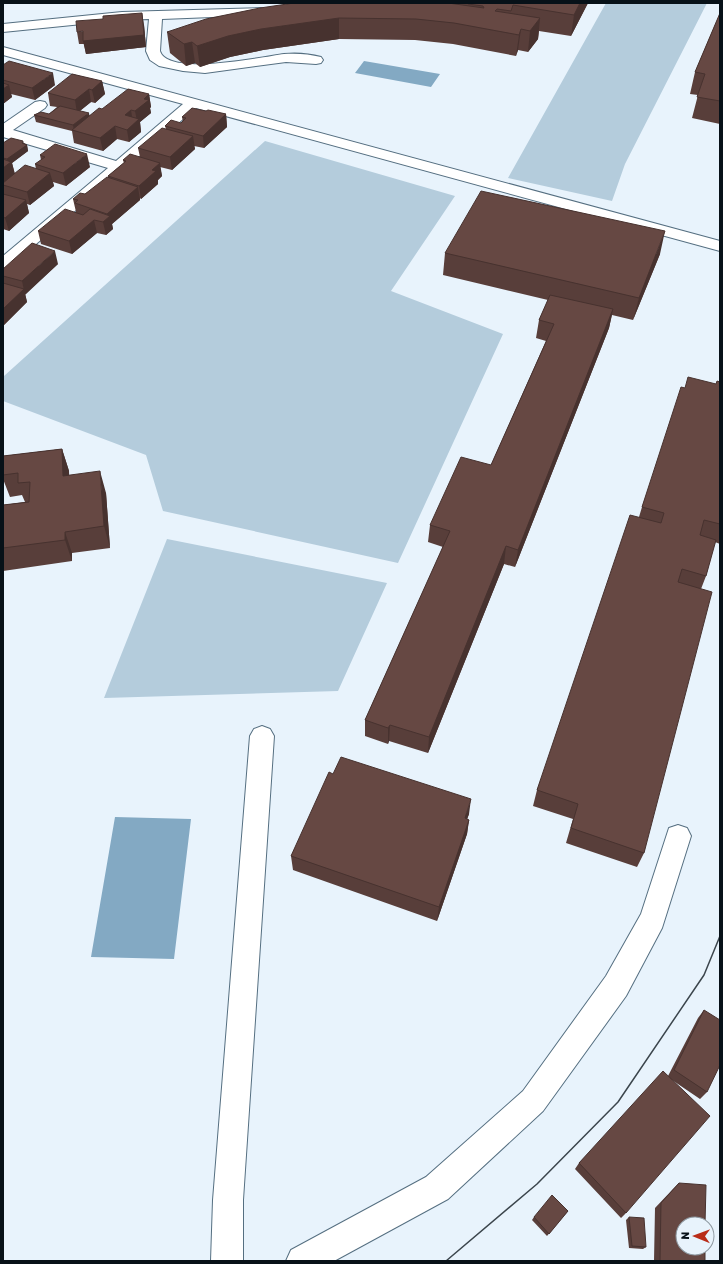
<svg xmlns="http://www.w3.org/2000/svg" width="723" height="1264" font-family="Rubik,sans-serif">
	<rect width="100%" height="100%" fill="#e8f3fc"/>
	<!-- green -->
	<path fill="#b4ccdc" d="M606,3H707L625,164L612,201L508,178Z
		M265,141L455,196L391,291L503,334L398,563L163,511L146,455L3,401L4,376Z
		M167,539L387,583L338,691L104,698Z"/>
	<!-- water -->
	<path fill="#83a9c3" d="M364,61L440,74L431,87L355,73Z
		M115,817L191,819L174,959L91,957Z"/>
	<g fill="none" stroke-linecap="round" stroke-linejoin="round">
		<!-- minor casing -->
		<g stroke="#556f81" stroke-width="2">
			<path id="minor" d="M261,8L265,9L267,12L265,15L162,19L160,51C168,77 262,57 284,54C295,53 310,54 321,57L323,60L321,63L316,64L286,62L205,73L183,71L159,66L150,60L146,51L149,19L122,20L3,32V24L122,12Z
				M3,47L720,241V251L196,108L9,267L3,269V256L108,168L3,137V124L35,102L40,101L45,102L47,105L45,108L13,130L116,161L183,104L3,55Z
				M262,726L270,729L274,736L243,1200V1261H211L213,1200L250,736L254,729Z
				M678,825L687,828L691,836L662,928L626,996L543,1111L448,1199L334,1261H286L291,1250L426,1177L523,1091L606,976L641,914L669,828Z"/>
		</g>
		<!-- minor -->
		<use href="#minor" fill="#fff" fill-rule="evenodd"/>
		<!-- tram -->
		<path stroke="#3b454c" stroke-width="1.5" d="M446,1261L537,1184L618,1102L704,975L720,936"/>
	</g>
	<!-- wall -->
	<path fill="#583e3a" d="M294,3H588L571,36L539,31L538,39L528,52L518,50L516,56L453,44L415,40L339,39L263,50L230,57L200,67L195,63L186,66L170,53L167,32Z
		M720,13V124L692,118L698,95L690,94L695,72Z
		M144,25L146,47L86,54L84,44H79L77,32Z
		M3,65L55,85L35,100L11,94L12,97L3,104Z
		M102,81L105,94L95,103L91,102L80,111L89,116L102,109L149,94L151,107L150,108L151,113L140,122L141,132L129,142L117,139L103,151L74,143L72,131L36,122L34,115L49,114L57,107L50,106L48,93Z
		M206,111L226,114L227,127L204,148L194,146L195,149L172,170L160,167L162,176L158,180V184L141,199L140,198V200L112,224L113,229L106,235L97,233L72,254L41,244L38,231L76,212L73,199L85,194L108,178V176L124,163L123,160L140,157L138,148L166,129L165,126L181,123L183,122L182,117Z
		M3,143H24L27,145L28,151L12,163L15,174L36,169L35,164L41,160L40,155L90,167L66,186L53,182L54,186L30,205L27,204L29,213L9,231L3,229V194H4L3,190Z
		M445,253L660,254L633,320L612,315L609,328L515,567L504,564L428,753L389,741L388,744L365,736V720L443,547L428,542L430,525L491,465L546,341L536,338L539,320L548,300L443,275Z
		M58,264L25,294L27,302L3,326V269Z
		M720,382V544L715,542L706,576L701,589L644,853L637,867L566,843L573,819L533,806L537,790L639,517L642,507L685,388L716,384Z
		M62,449L69,471V475L106,493L110,548L72,553V561L3,571V505L25,502L22,495L10,497L3,479V456Z
		M333,774L469,814L467,819L469,820L467,834L437,921L293,870L291,856Z
		M704,1010L707,1092L700,1099L672,1080L626,1213L621,1218L575,1169L579,1163L668,1076L698,1018Z
		M679,1183L705,1261H654L655,1208L673,1189Z
		M568,1211L547,1236L532,1220L534,1217Z
		M629,1217L646,1247L643,1249L629,1248L626,1220Z"/>
	<!-- shaded-wall -->
	<path fill="#47322f" d="M580,3H588L571,36L574,15Z
		M142,13L144,25L146,47L86,54L83,41Z
		M339,18V39L263,50L230,57L200,67L197,46L228,36L261,29Z
		M540,18L538,39L528,52L530,31Z
		M521,29L518,50L516,56L519,35Z
		M192,42L195,63L186,66L184,44Z
		M53,73L55,85L35,100L32,88Z
		M102,81L105,94L95,103L92,90Z
		M9,85L12,97L3,104V89Z
		M89,89L91,102L77,113L75,100Z
		M149,94L151,107L150,108L151,113L140,122L141,132L129,142L127,130L137,121L135,111L144,99Z
		M131,110L133,123L125,115Z
		M89,113L90,119L74,131L73,125Z
		M226,114L227,127L204,148L203,136Z
		M115,126L117,139L103,151L100,138Z
		M193,136L195,149L172,170L170,157Z
		M23,141L25,146L27,145L28,151L12,163L15,175L3,184V168L8,164L7,159L22,143Z
		M87,154L90,167L66,186L63,173Z
		M160,163L162,176L158,180V184L141,199L139,186L152,170Z
		M50,173L54,186L30,205L27,192Z
		M138,187L140,200L112,224L113,229L106,235L103,222L108,218L107,214Z
		M26,200L29,213L9,231L5,218Z
		M94,220L97,233L72,254L69,241Z
		M665,231L660,254L633,320L639,298Z
		M55,251L58,264L25,295L22,281Z
		M24,289L27,302L3,326V309Z
		M613,309L609,328L515,567L518,550Z
		M62,449L69,471L70,498L63,476Z
		M100,471L106,493L110,548L104,526Z
		M65,532L72,553V561L65,540Z
		M506,546L504,564L428,753L429,737Z
		M390,725L389,741L388,744V728Z
		M471,799L469,814L462,833L465,818Z
		M469,820L467,834L437,921L439,907Z"/>
	<!-- building -->
	<path fill="#664843" stroke="#47322f" d="M294,3H448L484,8L483,6L468,4V3H580L574,15L513,5L511,11L497,9L495,11L540,18L530,31L521,29L519,35L454,23L416,19L339,18L261,29L228,36L197,46L192,42L184,44L167,32L206,19L260,8Z
		M142,13L144,35L83,41V31L77,32L76,21L103,19V16Z
		M720,13V101L697,97L705,74L695,72Z
		M9,61L53,73L32,88L3,80V65Z
		M72,74L102,81L92,90L89,89L75,100L48,93Z
		M3,83L9,85L3,89Z
		M128,89L149,94L144,99L149,100L135,111L131,110L125,115L139,119L127,130L115,126L100,138L72,130L99,108L102,109Z
		M60,106L89,113L73,125L34,115L41,112L49,114Z
		M192,108L206,111L208,110L226,114L203,136L165,126L171,120L181,123L186,118L182,117Z
		M162,128L193,136L170,157L138,148Z
		M11,138L23,141L22,143L27,145L7,159L3,158V143Z
		M55,144L87,154L63,173L35,164L45,157L40,155Z
		M130,154L160,163L152,170L156,171L139,186L108,176L126,161L123,160Z
		M3,159L11,162L3,168Z
		M25,165L50,173L27,192L3,185V183Z
		M107,177L138,187L107,214L75,203L78,200L73,199L80,193L85,194Z
		M481,191L665,231L639,298L445,253Z
		M3,194L26,200L5,218L3,217Z
		M65,209L83,215L90,209L110,216L103,222L94,220L69,241L38,231Z
		M32,243L55,251L22,281L3,276V269Z
		M3,283L24,289L3,309Z
		M550,295L613,309L518,550L506,546L429,737L390,725L388,728L365,720L450,531L430,525L461,457L491,465L554,324L539,320Z
		M688,377L716,384L717,381L720,382V524L704,520L700,535L716,540L706,576L682,569L678,582L712,592L644,853L571,828L578,804L537,790L630,515L661,523L664,513L642,507L681,387L685,388Z
		M62,449L63,476L100,471L104,526L65,532V540L3,548V505L29,502L30,482L18,483V473L3,475V456Z
		M341,757L471,799L465,818L469,820L439,907L291,856L329,772L333,774Z
		M704,1010L720,1020V1065L707,1092L674,1070Z
		M663,1071L710,1116L626,1213L579,1163Z
		M679,1183L706,1185L705,1224H683V1248H705V1261H660L661,1203Z
		M552,1195L568,1211L549,1234L534,1217Z
		M629,1217L644,1218L646,1247L632,1246Z"/>
	<!-- border -->
	<rect width="723" height="1264" fill="none" stroke="#071118" stroke-width="8"/>
	<!-- north arrow -->
	<g transform="translate(695 1236) rotate(271)"><circle r="19" fill="#e8f3fc" stroke="#8e99a1"/>
	<path d="M0-3L7 15L0 10L-7 15Z" fill="#b92c18"/>
	<text y="-6" font-size="11" font-weight="bold" text-anchor="middle" fill="#071118">N</text>
	</g>
</svg>
